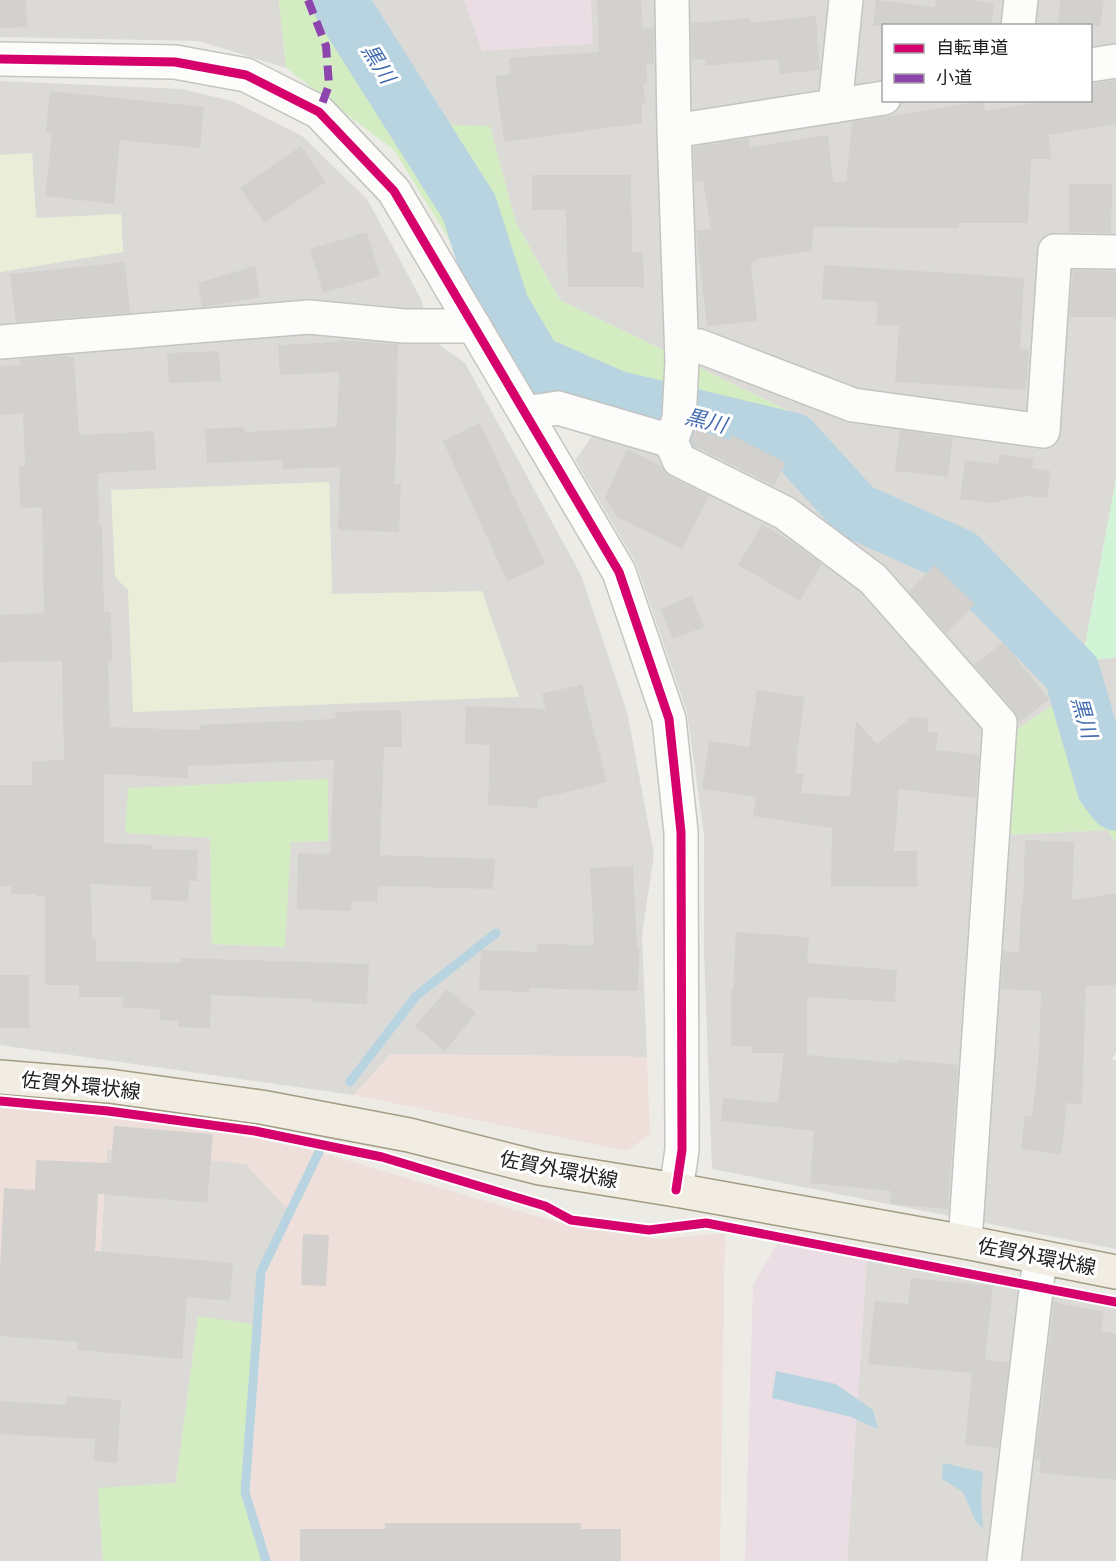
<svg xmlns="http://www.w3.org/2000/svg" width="1116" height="1561" font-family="Ubuntu,'Noto Sans JP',sans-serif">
	<rect width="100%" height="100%" fill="#ecebe6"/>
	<!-- residential -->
	<path fill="#dbdad7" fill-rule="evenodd" d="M0,0H279L286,68L199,41L0,37Z
		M373,0H1116V479L1082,661L1116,657V772L1082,662L963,546L875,499L802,436L795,414L560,300L516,223L490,127L450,125L366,6ZM884,26H1090V100H884Z
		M0,81L182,89L232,101L302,136L367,199L421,299L430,338L465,363L581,575L627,712L654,854L642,935L647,1057L391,1054L354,1095L0,1045V272L123,251L121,214L36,219L32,153L0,155ZM329,482L332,594L482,592L518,696L134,712L128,590ZM210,838L285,947L212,944Z
		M686,422L782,444L855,523L946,564L1030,644L1062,698L1004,739V835L1108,830L1116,843V1052L1112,1059L1116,1061V1249L712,1169L704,953V835L687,712L636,563L575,460L598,428Z
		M107,1149L246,1164L290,1212L261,1272L257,1325L198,1317L176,1483L98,1489L103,1561H0V1285L98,1296Z
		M867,1256L1116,1307V1561H847Z"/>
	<!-- commercial -->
	<path fill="#efdfda" d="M391,1054L647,1057L650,1134L627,1151L354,1095Z
		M0,1108L189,1124L319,1152L574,1227L658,1239L725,1233L720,1561H266L245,1492L261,1272L290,1212L246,1164L107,1149L98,1297L0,1285Z"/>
	<!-- industrial -->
	<path fill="#eadee4" d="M464,0H591L593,44L482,51Z
		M779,1241L867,1256L847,1561H745L753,1285Z"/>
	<!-- farmland -->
	<path fill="#eaedd8" d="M32,153L36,218L121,214L123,252L0,272V155Z
		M329,482L332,594L482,591L519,697L133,712L128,590L115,577L111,490Z"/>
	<!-- grass -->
	<path fill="#d4ecc2" d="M279,0H373L366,7L450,125L490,126L516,223L560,300L795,414L802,436L782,444L686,422L624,413L527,366L394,150L286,68Z
		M1062,698L1089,788L1116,823V843L1108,830L1004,835V739Z
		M328,779V841L291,842L285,947L212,944L210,838L125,833L128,788Z
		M198,1316L257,1325L245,1492L266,1561H103L98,1488L176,1483Z"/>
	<!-- park -->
	<path fill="#d2f4d6" d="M1116,479V657L1082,662Z"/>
	<!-- water -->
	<path fill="#b8d4e1" d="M776,1371L836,1384L873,1410L878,1429L851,1417L772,1398Z
		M943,1463L983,1472L981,1497L983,1529L975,1520L963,1492L942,1479Z"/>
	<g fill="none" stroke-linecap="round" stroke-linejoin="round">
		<!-- stream -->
		<path stroke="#b8d4e1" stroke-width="9" d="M350,1082L416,996L496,933
			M266,1561L245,1492L261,1272L319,1152"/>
		<!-- river -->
		<path stroke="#b8d4e1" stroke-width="57" d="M340,0L342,6L469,207L501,307L534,363L616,399L792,441L856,511L959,557L1072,673L1105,787L1116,802"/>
	</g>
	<!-- building -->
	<path fill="#d3d1cd" d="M0,0H26L27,27L0,28Z
		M597,0H641L643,28L654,27V64L646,65L647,83H643L646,103H642V123L504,142L495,76L510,74L509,58L599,52Z
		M876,0L935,7L936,0H971L994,3L991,26H873Z
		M1060,0H1104L1100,26L1058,23Z
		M816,16L820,70L780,74L778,59L706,66L705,59L692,60L691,23L750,18L751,23Z
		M1116,80V124L1048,135L1052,159H1031L1028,223H959V228L813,227L812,251L755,259L756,262L751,263L757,321L707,326L696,231L711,228L703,181L695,182L693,147L748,138L750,147L828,135L833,182H846L852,122L984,101L985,111L1052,100H1090V84Z
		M50,91L204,107L200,148L120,140L114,204L45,196L52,133L46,132Z
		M301,146L326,182L264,223L240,188Z
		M532,175H631L632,252H643L644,287H568L566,210H532Z
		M1069,184H1112L1111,233L1069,232Z
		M367,232L380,276L323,293L310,249Z
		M125,262L130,313L16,322L10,274Z
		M824,265L1024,278L1020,349H1029L1026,390L895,382L899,326L876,325L878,302L822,299Z
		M255,266L260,297L202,307L198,283Z
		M1073,270L1116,271V317H1069Z
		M337,340L398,344L395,484H401L399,532L338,530L340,467L283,469V460L207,463L205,429L244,427L245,432L337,427L339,372L280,375L278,345L338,342Z
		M219,351L221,381L169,383L167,353Z
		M66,355L67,357H74L79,435L154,431L156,470L98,473L99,525H102L104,612H111L112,661H108L110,727L200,730V725L336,719L335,712L401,710L402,747H384L380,855L495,859L493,889L378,886L377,902L352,901L351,911L297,909L298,853L330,854L334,760L188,766V778L104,774V843L153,845V849L198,850L197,881H189L188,901L151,900V887L91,884L92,939H96V961L181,963V958L369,964L367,1004L311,1002V999L211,995L210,1028L178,1027L179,1021L159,1020L160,1009L122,1008L123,997H79V985H45V896H37V894H11V886H0V785H32V761L64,760L62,661L0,662V615L44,613L42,507L20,508L19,466H25L23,413L0,415V366L21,365L20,359Z
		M480,423L545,564L507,581L443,441Z
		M695,429L730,440L732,435L786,463L774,486L694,446L691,441Z
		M900,430L953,438L948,477L895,471Z
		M627,449L661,466L671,477L709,496L682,549L617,517L605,498Z
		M1000,454L1034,459L1032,468L1051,471L1047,498L1025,496L992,503L960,499L965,460L998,464Z
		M762,524L793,543L822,564L800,601L738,565Z
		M934,565L975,604L946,633L909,592Z
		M692,596L704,627L673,639L660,609Z
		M1003,642L1049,699L1019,723L1014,711L974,665Z
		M582,684L607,782L538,799L537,808L488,805L490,745L465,744L466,706L546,709L542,694Z
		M757,690L805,697L796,758H798L796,773L804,774L801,793L850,797L856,721L877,744L911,717L929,718L927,732L938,733L936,750L979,755L976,798L899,789L894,851H917V887L831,886L832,828L753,816L756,797L702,789L709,741L749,747Z
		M1025,840L1074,842L1072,900L1116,893V985L1086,986L1082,1104L1067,1103L1061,1154L1021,1149L1025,1116L1032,1117L1039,1054L1041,991L1001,989L1003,951L1019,952L1021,903H1023Z
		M633,866L637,947H639L638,991L529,988V992L479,990L481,950L536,952L537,944L594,945L590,868Z
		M736,932L809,937L807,963L897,970L895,1002L807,997V1055L897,1063L898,1059L958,1065L948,1209L890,1204L891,1191L810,1183L814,1131L721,1121L723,1098L778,1103L784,1053H752V1046H731V990H733Z
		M0,975H29V1028H0Z
		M447,989L476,1013L445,1051L415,1026Z
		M114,1126L213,1134L207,1203L98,1194L95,1251L233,1263L230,1301L187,1297L182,1359L77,1350L78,1342L0,1336V1271L4,1188L35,1190L36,1160L111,1163Z
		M303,1234L329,1235L326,1286L301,1285Z
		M911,1278L993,1286L985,1360L1009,1362L999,1448L965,1445L972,1373L868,1364L875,1301L908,1304Z
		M1054,1302L1104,1312L1101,1331L1116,1334V1480L1040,1473L1041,1460L1035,1459Z
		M67,1396L121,1400L117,1463L94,1461L95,1439L0,1434V1401L66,1405Z
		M385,1523H581V1529H621V1561H300V1529H385Z"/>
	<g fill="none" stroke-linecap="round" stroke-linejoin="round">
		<!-- minor casing -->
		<g stroke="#c4c4c2" stroke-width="36">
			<path id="minor" d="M672,0L674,131L682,361L679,419L671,441L679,460L785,513L873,579L1000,723L965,1242
				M1018,26L1021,0
				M0,59L175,62L246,75L319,112L394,191L619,572L669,719L681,832L682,1150L676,1190
				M1090,65L1116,61
				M835,106L846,0
				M674,131L884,98
				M0,342L309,317L404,326H474
				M682,349L699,346L853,405L1043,431L1055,251L1116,252
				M525,413L558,408L671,441
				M1004,1561L1040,1257"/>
		</g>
		<!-- major casing -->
		<g stroke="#a29c82" stroke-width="36">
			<path id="major" d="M0,1077L109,1086L261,1107L409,1135L540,1168L676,1190L965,1242L1116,1272"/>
		</g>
		<!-- minor -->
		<use href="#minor" stroke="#fcfcfb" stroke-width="33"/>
		<!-- major -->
		<use href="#major" stroke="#f1ede3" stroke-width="33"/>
		<!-- quiet -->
		<path stroke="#8e44ad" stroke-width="8" stroke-dasharray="15 8" stroke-linecap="butt" d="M308,0L326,46L329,85L319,112"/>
		<!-- cycleway casing -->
		<g stroke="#fff" stroke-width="13">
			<path id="cycleway" d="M0,59L175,62L246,75L319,112L394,191L619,572L669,719L681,832L682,1150L676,1190
				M0,1101L108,1111L255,1131L382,1157L545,1206L571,1220L649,1230L706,1223L1116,1302"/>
		</g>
		<!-- cycleway -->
		<use href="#cycleway" stroke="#d6006c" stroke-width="9"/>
	</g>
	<g text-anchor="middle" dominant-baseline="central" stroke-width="6" stroke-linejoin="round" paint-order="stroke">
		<!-- street labels -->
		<g font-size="20" fill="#1d1d1d" stroke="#fff">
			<text transform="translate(81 1085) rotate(6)">佐賀外環状線</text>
			<text transform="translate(559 1169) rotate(11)">佐賀外環状線</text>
			<text transform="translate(1037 1256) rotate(11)">佐賀外環状線</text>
		</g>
		<!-- water labels -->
		<g font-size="21" font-style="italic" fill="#456eb2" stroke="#fff">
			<text transform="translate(379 63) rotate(58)">黒川</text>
			<text transform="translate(706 420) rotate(14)">黒川</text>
			<text transform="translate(1085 717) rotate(74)">黒川</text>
		</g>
	</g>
	<!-- legend -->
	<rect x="882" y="24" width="210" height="78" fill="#ffffff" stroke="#a5a5a5" stroke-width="1.5"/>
	<rect x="894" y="44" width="30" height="9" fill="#d6006c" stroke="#a5a5a5" stroke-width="1.5"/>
	<text x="936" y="54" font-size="18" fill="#1d1d1d">自転車道</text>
	<rect x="894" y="74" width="30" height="9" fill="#8e44ad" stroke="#a5a5a5" stroke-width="1.5"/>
	<text x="936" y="84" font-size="18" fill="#1d1d1d">小道</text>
</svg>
